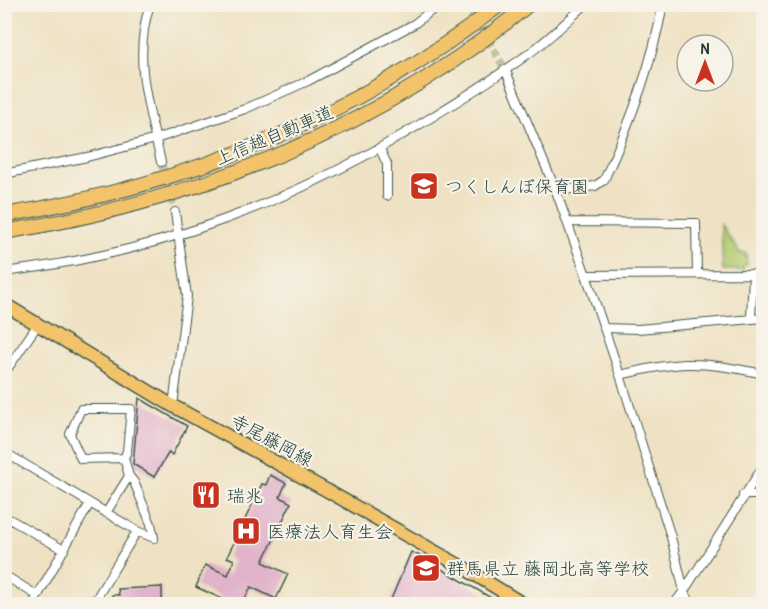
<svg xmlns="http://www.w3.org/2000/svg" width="768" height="609" font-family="'Patrick Hand','Klee One',sans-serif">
	<rect width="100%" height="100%" fill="#f7f3e8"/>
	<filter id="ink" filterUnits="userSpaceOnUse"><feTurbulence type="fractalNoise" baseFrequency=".0167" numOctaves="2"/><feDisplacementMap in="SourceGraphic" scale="12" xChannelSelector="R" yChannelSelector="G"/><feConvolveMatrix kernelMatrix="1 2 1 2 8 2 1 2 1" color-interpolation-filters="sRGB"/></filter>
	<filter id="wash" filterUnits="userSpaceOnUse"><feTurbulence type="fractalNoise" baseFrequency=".008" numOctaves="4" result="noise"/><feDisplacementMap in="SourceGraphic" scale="24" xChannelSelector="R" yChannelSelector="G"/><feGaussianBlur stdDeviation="1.35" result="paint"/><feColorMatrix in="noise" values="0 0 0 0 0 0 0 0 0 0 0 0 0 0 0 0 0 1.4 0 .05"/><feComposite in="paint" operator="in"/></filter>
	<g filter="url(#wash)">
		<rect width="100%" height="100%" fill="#efe2c4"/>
		<!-- green -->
		<path fill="#b3cb6f" stroke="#698452" stroke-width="1.5" d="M721,225L740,253H746L747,265L743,266V270H723Z"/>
		<g id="blocks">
			<!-- building -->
			<path fill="#e1b3ca" d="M139,398L187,426L172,455L169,452L154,477L133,464Z
				M270,475L286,483L280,497L291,503L263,562L288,574L276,599L251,587L242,604H225L227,601L196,587L205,565L228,575L234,560L227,557L262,484L266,485Z
				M411,552L434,562L433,564L493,599L490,604H389Z
				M162,587V604H112V595H119L118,589Z"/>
		</g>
	</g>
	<g filter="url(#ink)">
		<use href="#blocks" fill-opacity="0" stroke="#3e564a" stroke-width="1.5"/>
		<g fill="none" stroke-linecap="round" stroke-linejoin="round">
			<!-- minor-tunnel -->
			<path stroke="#c5c1a7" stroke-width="8" stroke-dasharray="8 4" stroke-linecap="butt" d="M469,8L505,69
				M161,162L175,212"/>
			<!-- minor casing -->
			<g stroke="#3e564a" stroke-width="10">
				<path id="minor" d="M150,4C132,59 149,108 161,162
					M467,4L469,8
					M505,69L556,191L586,275L620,375L671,537L684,591L691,604
					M380,149L387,164V196
					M4,174L87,157L156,139L245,109L308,81L414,24L440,4
					M556,191L595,186L604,180C630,124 652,65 663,4
					M567,222L696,223L697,274
					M4,272C162,253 298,200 432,117C463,98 495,78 524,57C546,42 566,22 586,4
					M586,275L753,274L751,318
					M604,328L638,329L764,318
					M4,374L38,324
					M620,375C641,370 663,365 685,364C711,363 738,369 764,374
					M173,406L187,296L175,212
					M4,452L137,531L154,538L151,524L134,482L129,476L124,458L127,451L131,409H81L70,434L81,459L124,458
					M743,495H764
					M106,513L129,476
					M4,516L64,550
					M4,575L38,596
					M33,604L90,503
					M93,604L137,531
					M674,604L684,591L764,465"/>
			</g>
			<!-- primary casing -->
			<g stroke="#3e564a" stroke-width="15">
				<path id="primary" d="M4,304L173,406L326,490L464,568L523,604"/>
			</g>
			<!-- motorway casing -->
			<g stroke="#3e564a" stroke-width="16">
				<path id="motorway" d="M4,215C189,185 352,118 501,4
					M4,232C198,201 377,130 529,4"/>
			</g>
			<!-- minor -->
			<use href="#minor" stroke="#fff" stroke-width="8"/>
			<!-- primary -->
			<use href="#primary" stroke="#f2c36a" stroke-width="12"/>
			<!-- motorway -->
			<use href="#motorway" stroke="#f2c36a" stroke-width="14"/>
		</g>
	</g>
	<!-- icons -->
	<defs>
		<g id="school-square" transform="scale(1.5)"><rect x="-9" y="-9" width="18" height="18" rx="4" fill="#c8321e" stroke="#f7f3e8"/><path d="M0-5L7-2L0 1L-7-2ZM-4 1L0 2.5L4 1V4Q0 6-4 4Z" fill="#fff"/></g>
		<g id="restaurant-square" transform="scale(1.5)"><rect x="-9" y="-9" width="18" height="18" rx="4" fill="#c8321e" stroke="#f7f3e8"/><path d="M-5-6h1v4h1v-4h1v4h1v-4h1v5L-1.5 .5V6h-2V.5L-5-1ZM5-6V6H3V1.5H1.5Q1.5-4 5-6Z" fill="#fff"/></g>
		<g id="hospital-square" transform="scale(1.5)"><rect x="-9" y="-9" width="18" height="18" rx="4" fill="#c8321e" stroke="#f7f3e8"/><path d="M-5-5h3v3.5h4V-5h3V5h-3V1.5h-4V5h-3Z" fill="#fff"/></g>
	</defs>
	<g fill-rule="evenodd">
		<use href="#school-square" x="424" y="186"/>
		<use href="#restaurant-square" x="206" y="495"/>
		<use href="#hospital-square" x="246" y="531"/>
		<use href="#school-square" x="426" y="568"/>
	</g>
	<g text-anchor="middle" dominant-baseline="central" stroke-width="4.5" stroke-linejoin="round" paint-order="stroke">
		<!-- street labels -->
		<g font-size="18" fill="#1f3d34" stroke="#f7f3e8">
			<text transform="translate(274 135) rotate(-23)">上信越自動車道</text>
			<text transform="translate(272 440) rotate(28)">寺尾藤岡線</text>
		</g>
		<!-- poi labels -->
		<g font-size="18" fill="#1f3d34" stroke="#f7f3e8" text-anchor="start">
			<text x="445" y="186">つくしんぼ保育園</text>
			<text x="227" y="495">瑞兆</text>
			<text x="267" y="531">医療法人育生会</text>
			<text x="447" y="568">群馬県立 藤岡北高等学校</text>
		</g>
	</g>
	<!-- margin -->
	<rect width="768" height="609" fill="none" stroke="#f7f3e8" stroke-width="24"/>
	<!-- north arrow -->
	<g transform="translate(705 63)"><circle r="28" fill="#f7f3e8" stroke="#a1aaa0" stroke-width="1.5"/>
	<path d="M0-4.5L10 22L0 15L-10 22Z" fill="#c8321e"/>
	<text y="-9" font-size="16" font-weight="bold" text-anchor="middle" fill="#1f3d34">N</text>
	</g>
</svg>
